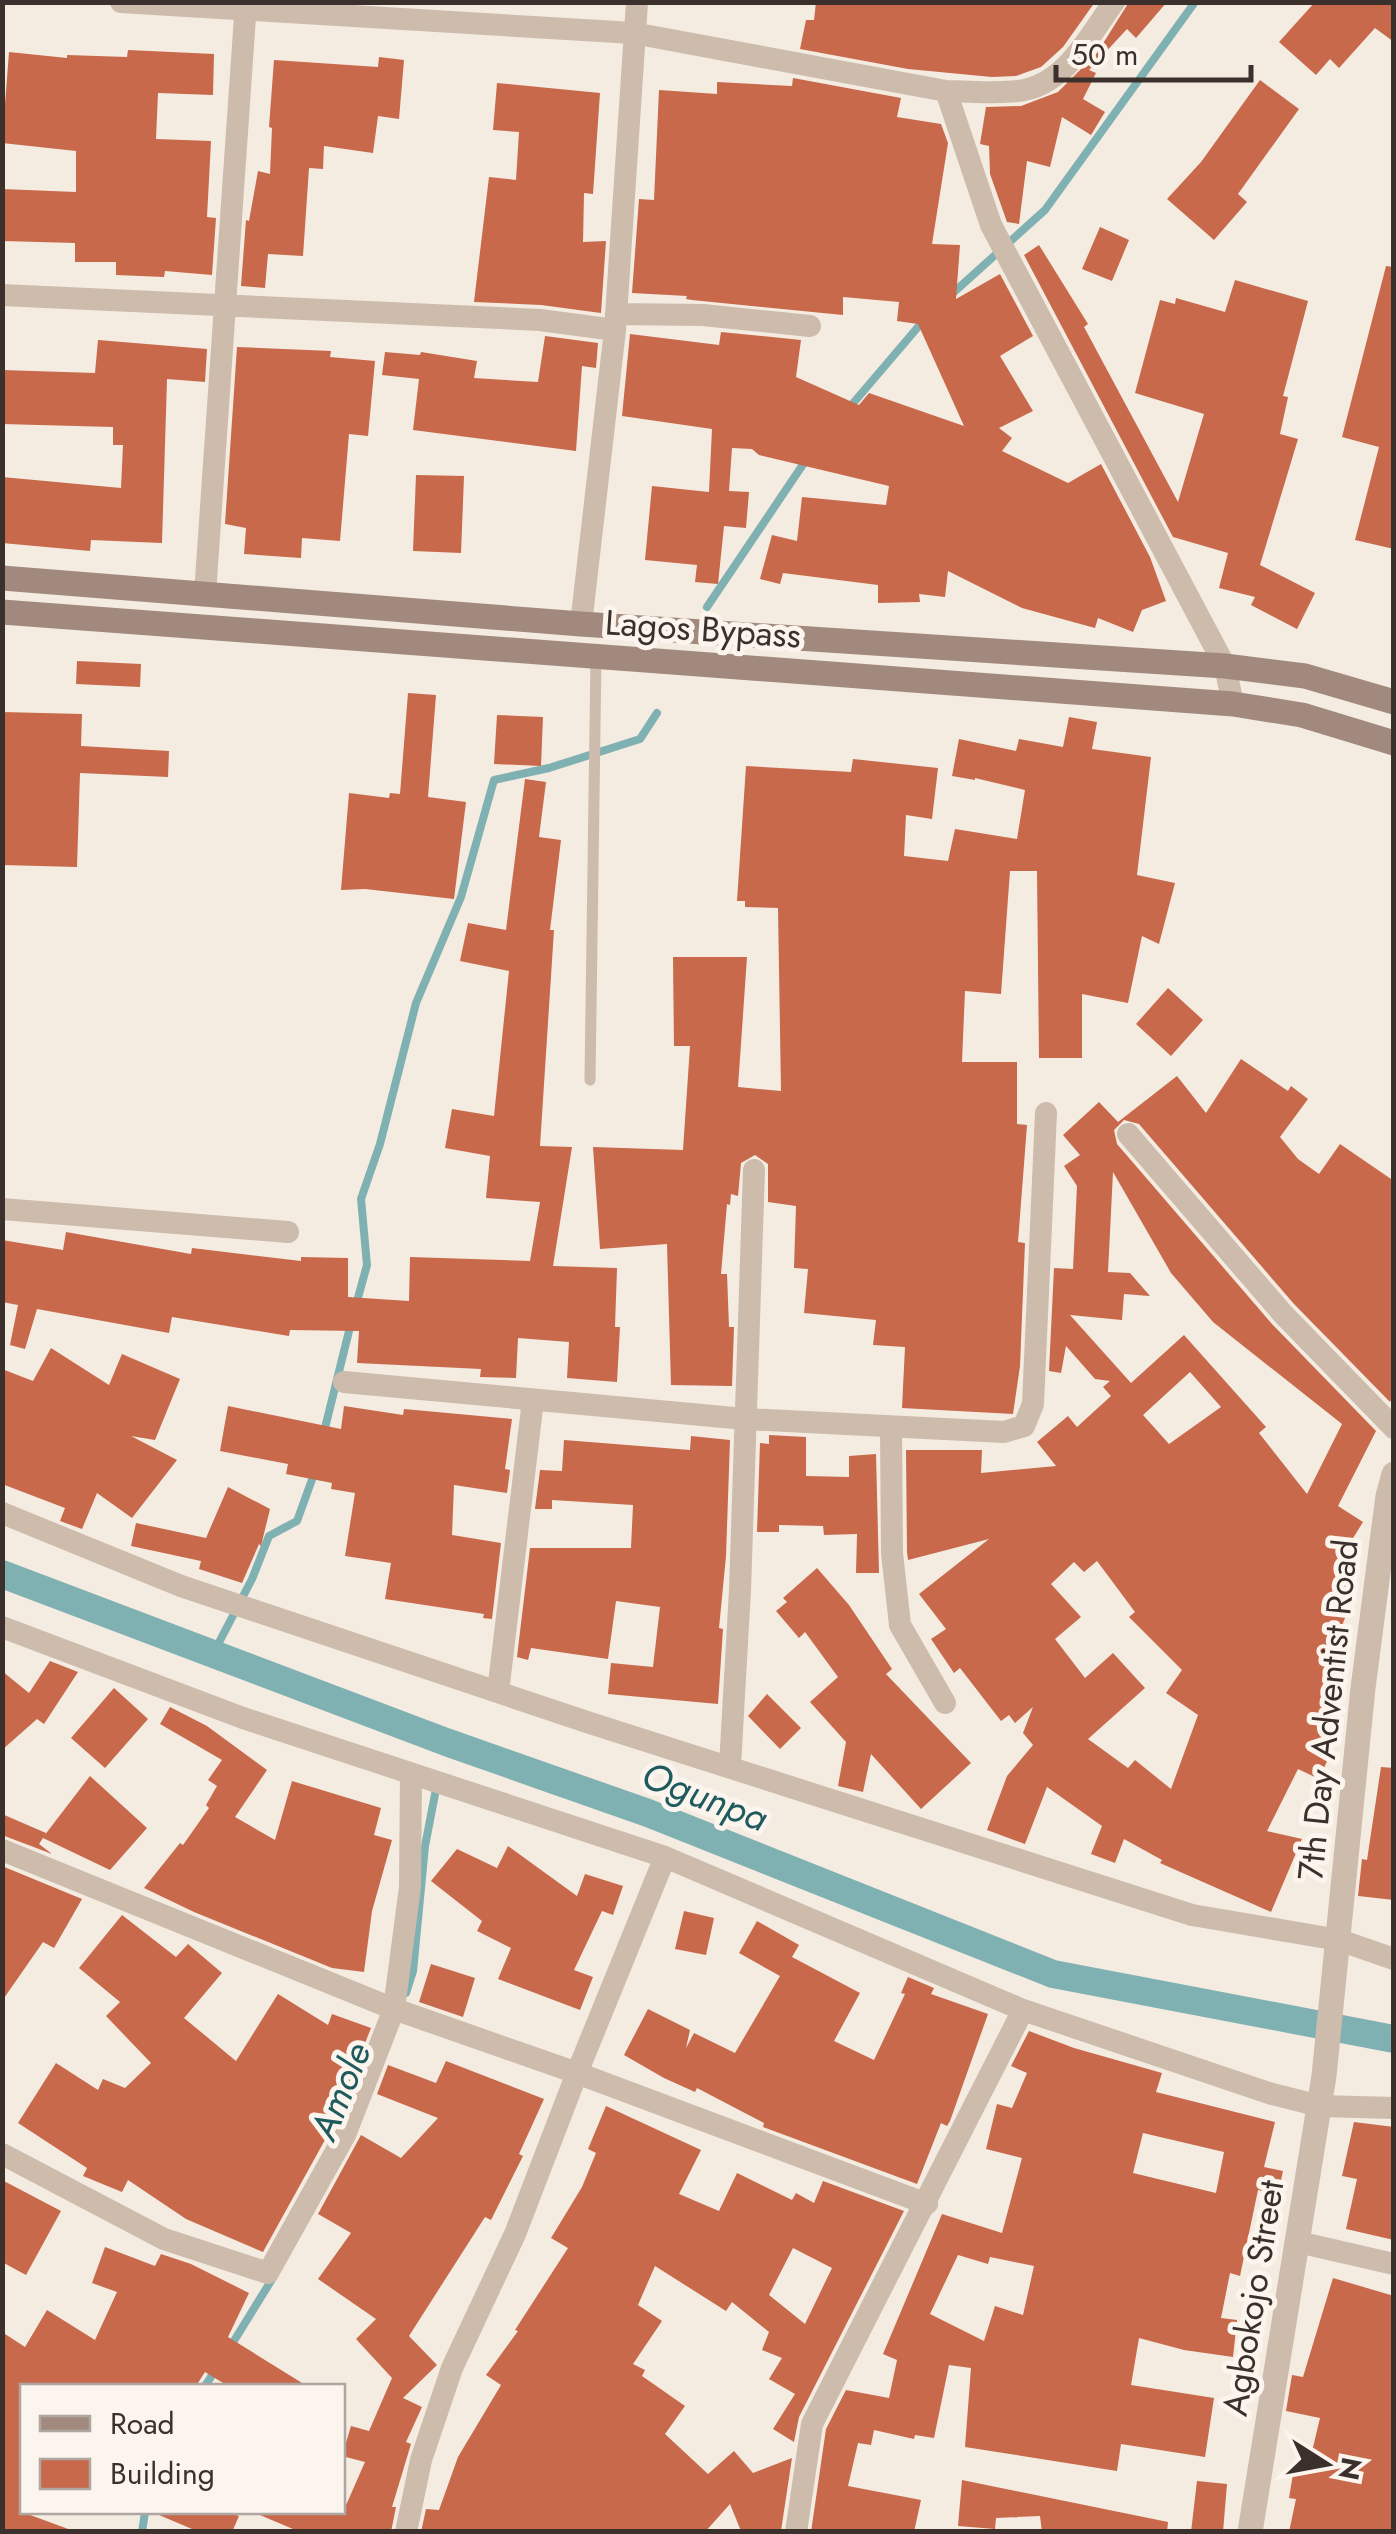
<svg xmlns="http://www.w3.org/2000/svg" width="1396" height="2534" font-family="Jost,sans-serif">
	<rect width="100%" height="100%" fill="#f4ebe1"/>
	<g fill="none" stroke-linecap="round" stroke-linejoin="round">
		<!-- stream -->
		<path stroke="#7fb0b2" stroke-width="8" d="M953,293L1045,210L1195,2
			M849,408L924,320
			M707,607L808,457
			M356,1305L367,1265L361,1199L380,1144L416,1003L461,897L494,780L549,768L640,739L657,713
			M323,1436L351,1323
			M213,1654L252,1579L269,1536L297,1521L314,1474
			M406,1993L413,1971L425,1846L437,1784
			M229,2349L274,2276
			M205,2386L216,2369
			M142,2532L145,2512"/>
		<!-- canal -->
		<path stroke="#7fb0b2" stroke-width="28" d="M2,1574L446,1742L648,1813L1053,1974L1394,2039"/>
	</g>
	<!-- building -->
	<path fill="#c8694b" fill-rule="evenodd" d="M816,2H1095L1063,47L1041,67L1016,76L992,77L908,69L800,49L806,20H814Z
		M1129,2H1167L1136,38L1127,29L1089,70L1096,73L1083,99L1105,112L1091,135L1062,117L1050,167L1027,161L1019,224L1007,222L990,174L989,146L980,144L986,107L1021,106L1058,92L1097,53Z
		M1315,2H1394V42L1375,28L1339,68L1330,59L1316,75L1279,42Z
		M128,50L214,54L213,95L158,93L156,139L211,141L207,217L216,218L212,275L165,271L164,277L116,275V262H75V243L2,241V189L76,192V151L2,143L9,52L67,58V55L127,57Z
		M379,57L404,60L399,119L378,116L373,153L324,146L323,169L309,168L303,256L268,254L265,288L241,286L246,220L249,221L258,171L270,174L272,128L269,127L274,60L378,67Z
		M793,78L901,98L897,117L941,124L948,143L932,244L960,245L956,299L1000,274L1033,336L1000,356L1033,411L999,428L1012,438L1002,451L1068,483L1101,464L1150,557L1166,601L1142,610L1133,632L1098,618L1095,628L1022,608L948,571L945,597L919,594L920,602L878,603V585L783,573L780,584L760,579L772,535L797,541L802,497L886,505L889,486L759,455L752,449L732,448L729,491L749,492L746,528L724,526L718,584L695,582L697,565L645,560L652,486L709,492L712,429L622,416L630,334L719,345L721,332L801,340L796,377L859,405L869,393L964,426L918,324L897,321L899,302L843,297V315L692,300L686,299L687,296L632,293L639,199L654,200L659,90L717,94V82L792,86Z
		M1260,80L1299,109L1238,194L1247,202L1214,240L1167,199L1201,162Z
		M497,83L600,93L593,194L584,193L583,242L606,241L601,313L541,305L474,302L489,177L516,180L519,132L493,130Z
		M1100,227L1129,240L1112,281L1082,269Z
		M1039,245L1088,324L1084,327L1178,502L1204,414L1135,393L1160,300L1175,304L1176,298L1225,312L1235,280L1308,301L1283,396L1288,397L1280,434L1298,439L1260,565L1315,593L1297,629L1251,605L1255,597L1219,588L1228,553L1173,537L1024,255Z
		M1386,266L1394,267V549L1355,540L1379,447L1342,437Z
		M545,336L598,343L596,368L582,366L576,451L413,430L419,379L382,375L385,352L420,355L421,352L477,361L474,378L538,382Z
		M98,340L207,349L205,382L167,379L162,543L91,540L90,551L2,543V477L121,488L123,445H113V427L2,424V370L95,373Z
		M237,347L331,351L330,357L375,361L368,436L349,434L340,541L302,538L301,558L244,554L246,528L225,524Z
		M416,475L464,476L461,553L413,551Z
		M77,661L141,664L140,687L76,684Z
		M408,693L436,695L428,797L466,802L454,899L365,889L341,890L349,793L389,798L390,793L400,794Z
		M2,712L82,714L81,746L169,751L168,777L80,773L77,867L2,865Z
		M497,715L543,717L541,766L494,764Z
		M1069,717L1097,722L1092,749L1151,757L1137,875L1175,883L1159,944L1142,936L1128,1003L1082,994V1058H1039L1037,871H1010L1001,994L965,991L962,1062H1017V1124L1027,1125L1018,1242L1025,1243L1020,1366L1013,1414L902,1408L905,1347L873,1345L876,1320L804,1313L808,1269L794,1268L796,1206L768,1202V1164L755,1155L741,1163L738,1196L731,1194L730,1205L727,1204L721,1274H727L729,1327H734L732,1386L671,1385L667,1244L600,1249L593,1147L683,1150L690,1046H674L673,957H747L738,1087L781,1091L778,908L745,907V901H737L746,766L851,772L853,759L938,768L932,819L906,815L904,856L948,861L955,829L1017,839L1025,790L975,778V780L952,776L959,739L1016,751L1019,739L1063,747Z
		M525,779L546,782L539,837L561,840L550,930H554L540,1146L572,1147L553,1266L617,1268L615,1327H620L617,1382L567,1378L569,1342L518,1338L516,1378L480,1377L481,1369L357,1363L359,1331L290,1330L289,1336L172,1317L169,1333L37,1309L25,1349L10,1345L18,1305L2,1302V1240L63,1250L66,1232L191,1254L192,1248L301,1261V1257L348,1258V1297L409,1301L410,1257L530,1261L540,1202L486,1198L490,1156L445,1148L452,1109L494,1116L509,971L460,961L468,923L506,930Z
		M1168,988L1203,1020L1171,1056L1136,1024Z
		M1241,1059L1288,1091L1291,1086L1308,1099L1280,1137L1298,1159L1319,1174L1340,1144L1394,1181V1395L1390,1402L1294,1304L1139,1124L1124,1120L1114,1130L1117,1144L1272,1324L1376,1431L1338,1506L1363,1522L1337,1564L1350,1566L1345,1591L1349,1592L1346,1615L1328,1665L1338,1669L1321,1713L1332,1717L1318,1754L1328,1759L1319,1779L1298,1769L1267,1831L1302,1839L1271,1912L1160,1863L1162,1860L1124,1839L1115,1863L1091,1854L1102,1826L1047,1787L1025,1844L987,1830L1007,1776L1033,1745L1023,1733L1033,1707L1015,1723L1009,1715L1001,1721L960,1668L954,1673L931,1639L946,1629L919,1594L989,1539L908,1560L907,1552L906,1450H982L981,1473L1056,1466L1037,1442L1068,1416L1077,1427L1111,1396L1103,1387L1110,1381L1095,1379L1066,1346L1061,1373L1049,1371L1054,1268L1073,1269L1077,1186L1064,1166L1080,1155L1063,1135L1099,1102L1118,1122L1177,1076L1206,1113ZM1113,1172L1171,1273L1213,1322L1342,1424L1307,1494L1259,1433L1266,1427L1184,1335L1131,1383L1070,1315L1122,1320L1124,1294L1150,1296L1130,1273L1108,1272ZM1190,1372L1221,1407L1169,1444L1143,1415ZM1097,1561L1135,1612L1129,1617L1182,1670L1166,1693L1198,1715L1171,1789L1135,1760L1128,1768L1088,1739L1145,1688L1113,1653L1085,1678L1055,1639L1081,1617L1051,1584L1074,1562L1084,1572Z
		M51,1348L109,1385L122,1354L180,1379L155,1440L131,1436L177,1460L132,1518L97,1493L82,1529L60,1521L65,1508L2,1484V1369L33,1381Z
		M228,1406L341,1429L344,1406L403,1415L404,1409L512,1419L505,1469L510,1470L507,1493L454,1485L452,1535L501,1543L492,1619L483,1618L484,1614L385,1599L391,1563L345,1556L355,1493L331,1489L332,1483L286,1474L288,1464L220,1451Z
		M769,1435L806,1437V1476L849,1477V1456L876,1454L879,1573H856L857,1534L824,1535L823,1526L779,1525V1532H757L760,1443L769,1444Z
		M691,1436L730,1440L726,1556L719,1628L723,1629L718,1704L608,1694L611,1663L653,1667L660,1607L616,1601L608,1659L531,1648L528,1660L517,1657L530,1548H631L633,1505L552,1500V1509H535L540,1470L562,1471L564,1440L690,1450Z
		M228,1487L270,1509L261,1546L259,1544L242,1583L199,1569L201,1561L131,1546L136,1523L206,1538Z
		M817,1568L849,1605L892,1669L886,1674L971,1763L921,1809L871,1754L863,1792L838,1786L846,1742L810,1702L838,1677L805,1632L799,1638L776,1611L787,1602L783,1598Z
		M50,1661L78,1672L44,1724L37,1719L2,1750V1671L29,1693Z
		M114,1688L148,1719L105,1768L71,1738Z
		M767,1694L801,1728L780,1749L748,1716Z
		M170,1707L207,1726L267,1770L235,1817L275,1840L292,1781L381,1808L374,1835L392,1840L372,1911L364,1972L332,1968L194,1912L144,1888L180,1843L183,1845L209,1808L206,1805L217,1786L208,1780L222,1760L160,1724Z
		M1381,1767L1394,1768V1900L1358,1896L1362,1859L1367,1860Z
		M90,1776L147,1828L110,1870L43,1838L39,1844L52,1854L2,1835V1814L46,1833L44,1836Z
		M508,1846L577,1896L585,1874L623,1886L613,1915L602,1911L574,1970L593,1977L580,2010L498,1979L511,1948L477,1931L482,1921L431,1881L457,1849L497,1868Z
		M2,1866L82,1899L54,1948L43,1942L2,2001Z
		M684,1911L714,1918L706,1955L675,1949Z
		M122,1915L176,1957L188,1944L222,1973L184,2018L236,2061L278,1994L328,2025L332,2014L371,2028L331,2129L263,2252L186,2219L128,2180L122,2192L83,2176L87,2168L18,2123L56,2063L98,2090L103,2079L125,2088L151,2063L106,2016L120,2002L79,1968Z
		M757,1921L799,1945L792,1957L860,1993L834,2041L874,2060L905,1994L901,1993L908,1977L934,1988L931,1994L988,2014L950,2121L947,2126L941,2123L917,2184L763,2127L764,2123L697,2088L695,2092L664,2078L624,2055L648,2009L690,2030L686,2048L694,2033L735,2053L780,1976L739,1953Z
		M431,1964L475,1978L463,2017L419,2002Z
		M1029,2031L1074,2048L1162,2073L1156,2092L1275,2122L1264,2167L1283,2171L1278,2194L1258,2190L1240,2276L1230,2273L1221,2318L1237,2320L1233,2357L1184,2350L1139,2338L1131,2385L1214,2398L1205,2457L1121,2444L1117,2471L965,2447L971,2368L949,2365L934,2438L915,2435L914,2439L874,2430L871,2445L858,2443L848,2486L921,2500L914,2532H811L826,2429L846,2390L889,2398L897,2360L883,2354L942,2214L1002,2233L1022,2158L986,2149L997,2104L1012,2108L1027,2073L1011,2066ZM1143,2133L1224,2152L1216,2193L1133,2173ZM958,2255L988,2264L990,2257L1034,2266L1023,2315L995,2306L984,2341L930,2314Z
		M446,2061L544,2099L519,2154L523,2156L491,2220L485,2217L409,2336L437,2365L403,2398L422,2407L406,2442L411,2444L392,2507H396L391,2532H300L253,2512H343L365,2462L342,2456L351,2426L369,2431L392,2378L356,2339L376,2319L318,2279L351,2233L318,2214L361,2135L401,2158L438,2118L377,2094L388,2065L436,2083Z
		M606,2106L701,2150L679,2194L719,2211L737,2173L792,2200L796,2193L814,2203L823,2181L904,2211L799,2417L794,2442L773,2429L795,2394L769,2379L782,2358L762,2350L769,2332L732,2302L726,2311L655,2266L638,2305L662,2321L633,2364L645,2370L642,2376L685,2406L665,2434L708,2474L734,2451L753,2473L792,2458L781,2531H741L730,2504L705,2532H421L426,2509L439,2510L458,2457L501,2385L486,2375L518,2331L515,2330L568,2248L551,2238L582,2187L596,2153L588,2149ZM793,2248L832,2268L805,2324L769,2295Z
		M1354,2122L1394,2127V2240L1346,2229L1357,2179L1342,2176Z
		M2,2180L61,2211L26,2275L2,2262Z
		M105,2247L155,2266L161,2254L191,2264L249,2293L228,2337L307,2386H228L205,2372L196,2386H22V2512L71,2530L2,2532V2332L25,2347L47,2310L95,2340L117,2292L92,2283Z
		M1333,2278L1394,2296V2532H1289L1296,2499L1289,2498L1295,2462L1309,2464L1320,2418L1286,2411L1292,2375L1303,2377Z
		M962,2480L1168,2522L1167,2532H1042L1040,2516L996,2518L995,2529L958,2526Z
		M1197,2481L1227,2484L1223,2532H1191Z
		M152,2512H228L239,2516L232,2532H199Z"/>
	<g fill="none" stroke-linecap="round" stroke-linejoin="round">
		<!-- service -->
		<path stroke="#cdbbac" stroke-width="11" d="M590,1080L596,656"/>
		<!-- minor -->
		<path stroke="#cdbbac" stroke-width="22" d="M121,2L633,33L946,91C970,91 995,94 1018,91C1065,86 1089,36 1114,2
			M946,91L991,225L1225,666L1233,704
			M2,295L540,320L615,330
			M616,314L703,315L810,326
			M205,594L246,2
			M581,624L615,330L637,2
			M1128,1134L1283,1314L1394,1428
			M2,1209L288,1232
			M344,1382L745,1419L1004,1432L1024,1426L1033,1404L1046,1113
			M891,1427L892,1553L900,1625L945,1703
			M2,1513L181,1586L590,1723L1192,1915L1339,1940L1394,1959
			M2,1627L243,1718L665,1857L1023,2010L1272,2094L1320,2106L1394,2108
			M498,1692L533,1400
			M730,1766L740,1590L754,1170
			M2,1850L394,2009L577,2073L927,2204
			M2,2154L164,2239L268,2273L345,2135L394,2009L410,1887L411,1774
			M1298,2242L1394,2264
			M406,2532L421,2460L452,2368L515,2234L577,2073L665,1857
			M796,2532L812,2424L1023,2010"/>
		<!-- tertiary -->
		<path stroke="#cdbbac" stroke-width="25" d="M1250,2532L1324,2076L1363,1688L1388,1496L1394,1474"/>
		<!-- secondary -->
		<path stroke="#a18a7d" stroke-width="25" d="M2,578L581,624L1225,666L1305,676L1394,702
			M2,612L1233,704L1302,715L1394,743"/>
	</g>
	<g text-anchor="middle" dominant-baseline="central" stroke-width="10" stroke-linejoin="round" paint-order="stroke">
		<!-- street labels -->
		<g font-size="35" fill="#3b302b" stroke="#fbf5ee">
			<text transform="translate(703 629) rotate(4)">Lagos Bypass</text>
			<text transform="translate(1328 1710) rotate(-84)">7th Day Adventist Road</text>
			<text transform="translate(1253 2298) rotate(-81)">Agbokojo Street</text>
		</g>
		<!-- water labels -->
		<g font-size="38" font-style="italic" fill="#1f5a5e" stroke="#fbf5ee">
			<text transform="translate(705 1796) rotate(21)">Ogunpa</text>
			<text transform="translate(340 2091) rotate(-68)">Amole</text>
		</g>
	</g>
	<!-- border -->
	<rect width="1396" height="2534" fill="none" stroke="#3b302b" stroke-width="10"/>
	<!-- legend -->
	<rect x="20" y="2384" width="325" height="130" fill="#fbf5ee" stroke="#aea6a0" stroke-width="2.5"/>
	<rect x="40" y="2416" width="50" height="15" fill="#a18a7d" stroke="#aea6a0" stroke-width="2.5"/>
	<text x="110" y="2434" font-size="30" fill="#3b302b">Road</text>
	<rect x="40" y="2459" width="50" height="30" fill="#c8694b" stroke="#aea6a0" stroke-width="2.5"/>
	<text x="110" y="2484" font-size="30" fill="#3b302b">Building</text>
	<!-- north arrow -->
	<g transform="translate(1326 2464) rotate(101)" stroke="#fbf5ee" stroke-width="8" paint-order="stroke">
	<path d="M0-8L18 38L0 25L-18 38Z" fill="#3b302b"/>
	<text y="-15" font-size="28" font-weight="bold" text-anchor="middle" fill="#3b302b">N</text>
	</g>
	<!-- scale -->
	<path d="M1056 65v15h195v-15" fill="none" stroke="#3b302b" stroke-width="5"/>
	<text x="1071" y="65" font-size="30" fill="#3b302b" stroke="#fbf5ee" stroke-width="8" paint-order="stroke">50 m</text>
</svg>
